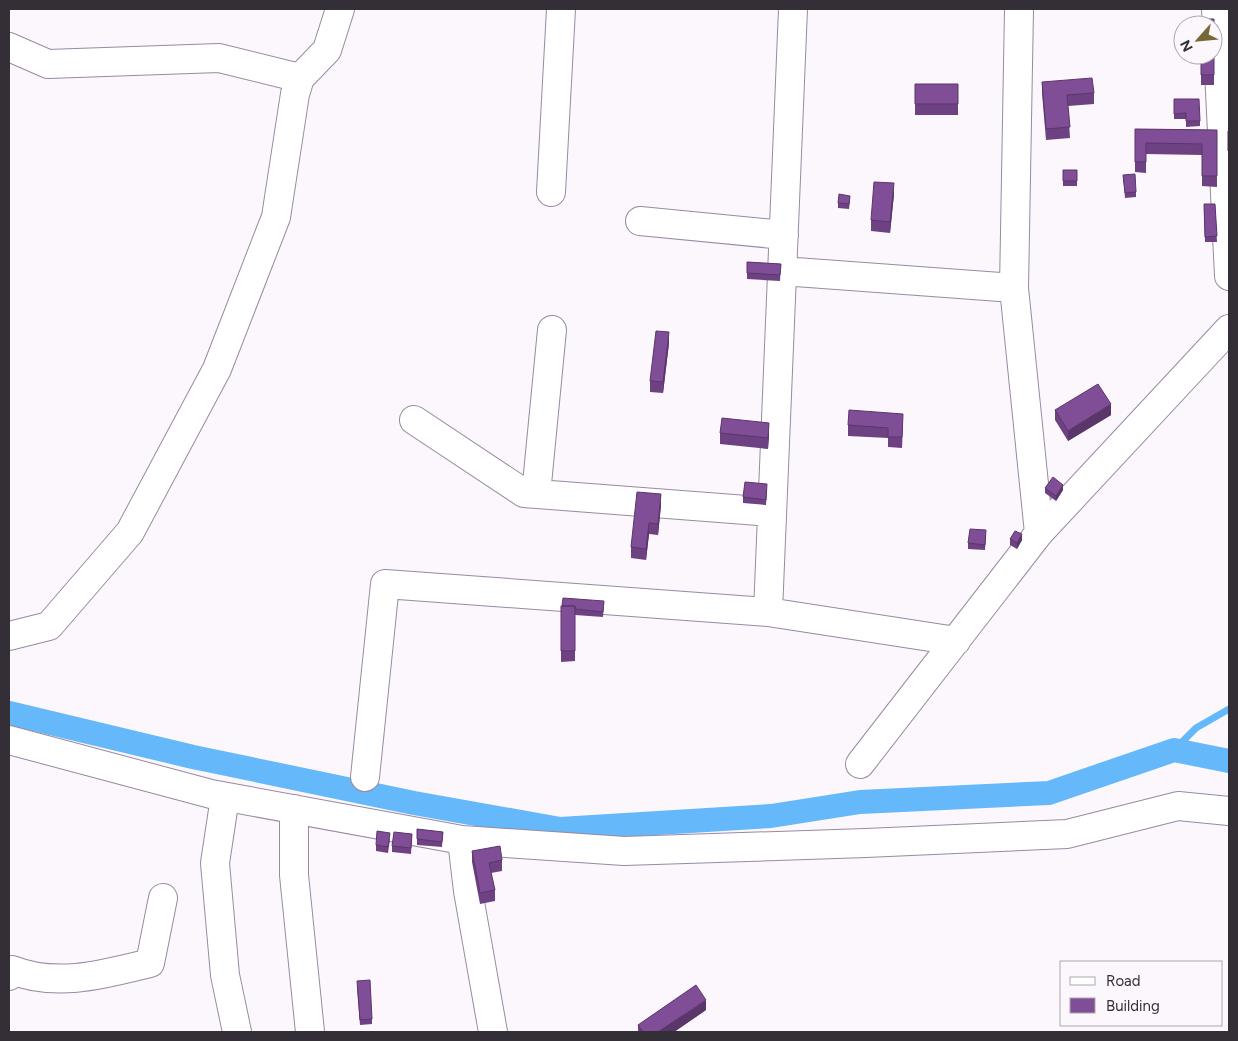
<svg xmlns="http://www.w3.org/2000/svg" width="1238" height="1041" font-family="Figtree,sans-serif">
	<rect width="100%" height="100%" fill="#fbf7fd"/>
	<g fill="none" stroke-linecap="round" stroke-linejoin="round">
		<!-- stream -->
		<path stroke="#65b8fa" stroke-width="7" d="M1174,750L1196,728L1229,709"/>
		<!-- canal -->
		<path stroke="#65b8fa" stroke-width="24" d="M9,713L193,757L414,803L560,829L771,816L860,802L1049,793L1174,750L1229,761"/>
		<!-- minor casing -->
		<g stroke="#9989a1" stroke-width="30">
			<path id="minor" d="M1216,9L1229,276
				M9,47L48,64L219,58L300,78L295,94L276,217L217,369L130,532L49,626L9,636
				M300,78L327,50L340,9
				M551,192L561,9
				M640,221L784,235
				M782,271L1014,288
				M414,420L524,493L772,512
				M536,494L552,330
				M1039,533L1229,329
				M768,612L793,9
				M9,740L211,794L462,840L624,851L866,843L1067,834L1178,806L1229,811
				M860,764L1039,533L1014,288L1019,9
				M365,777L385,584L768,612L956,641
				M225,797L215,863L225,975L237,1032
				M294,809V875L310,1032
				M462,840L468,891L493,1032
				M9,976L12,970C57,988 105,974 150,963L163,898"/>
		</g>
		<!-- minor -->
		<use href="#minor" stroke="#fff" stroke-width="28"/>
	</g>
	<!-- wall -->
	<path fill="#6e4282" d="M1214,19V85H1201V55Z
		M1042,82L1094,93V104L1068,106L1070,138L1046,140L1042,93Z
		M915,84H958V115H915Z
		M1174,99L1200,121V126L1186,127V119H1174Z
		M1135,129L1217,130V187L1202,186V155L1146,154V173L1135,172Z
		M1229,131V156H1228V151Z
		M1063,170H1077V186H1063Z
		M1123,175L1136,192V197L1125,198Z
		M894,194L890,233L871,231V220Z
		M850,201L849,209L838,208V203Z
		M1204,204H1215L1217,242H1205Z
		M747,262L781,264L780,281L747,279Z
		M669,343L663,393L650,392V381Z
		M1055,410L1111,415L1068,441L1055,420Z
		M848,425H903L902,448L888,447V438L848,436Z
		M720,433L769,434L768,449L720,444Z
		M1045,488L1063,490L1056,501L1045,493Z
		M767,490L766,505L743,503V497Z
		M661,505L658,535L649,534L646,560L631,558V547Z
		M986,535L985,550L968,549V543Z
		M1010,539L1022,540L1017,549L1010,545Z
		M604,601L603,617L575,615V661L561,662V606Z
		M417,829L443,832L442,847L417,845Z
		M390,839L388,853L376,851V845Z
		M412,839L411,854L392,852V846Z
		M472,851L502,860V871L491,873L495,890V901L480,904L472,862Z
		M357,986L372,1019V1024L360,1025Z
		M706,1010L674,1032H638V1025Z"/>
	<!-- shaded-wall -->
	<path fill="#5a366a" d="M894,183V194L890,233V222Z
		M669,332V343L663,393V382Z
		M1111,404V415L1068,441V431Z
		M769,423V434L768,449V438Z
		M1063,485V490L1056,501V496Z
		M661,494V505L658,535V524Z
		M649,523V534L646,560V549Z
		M1022,534V540L1017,549V543Z
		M706,1000V1010L674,1032H658Z"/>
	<!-- building -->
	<path fill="#804d97" stroke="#5a366a" d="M1201,19H1214V75H1201V55H1213V25H1201Z
		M1092,78L1094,93L1067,95L1070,127L1046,129L1042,82Z
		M915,84H958V104H915Z
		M1174,99H1199L1200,121H1186V113L1174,114Z
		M1135,129L1217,130V176H1202V144L1146,143V162H1135Z
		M1228,131H1229V151H1228Z
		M1063,170H1077V181H1063Z
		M1135,174L1136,192L1125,193L1123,175Z
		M874,182L894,183L890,222L871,220Z
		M839,194L850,196L849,204L838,203Z
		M1204,204H1215L1217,236L1205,237Z
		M747,262L781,264L780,275L747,273Z
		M656,331L669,332L663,382L650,381Z
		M1098,384L1111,404L1068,431L1055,410Z
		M849,410L903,414L902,437H888V428L848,425Z
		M722,418L769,423L768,438L720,433Z
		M1053,477L1063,485L1056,496L1045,488Z
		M745,482L767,484L766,500L743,497Z
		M637,492L661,494L658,524L649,523L646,549L631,547Z
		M970,529L986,530L985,545L968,543Z
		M1015,531L1022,534L1017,543L1010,539Z
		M563,598L604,601L603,612L575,609V606H562Z
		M561,606H575V651H561Z
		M417,829L443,832L442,842L417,839Z
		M377,831L390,833L388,847L376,845Z
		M394,832L412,834L411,848L392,846Z
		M500,846L502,860L489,863L495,890L480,893L472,851Z
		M370,980L372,1019L360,1020L357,981Z
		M696,985L706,1000L658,1032H643L638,1025Z"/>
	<!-- border -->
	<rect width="1238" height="1041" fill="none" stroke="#342e37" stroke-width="20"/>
	<!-- legend -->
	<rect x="1060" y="961" width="162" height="65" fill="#fbf7fd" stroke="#aba7ae"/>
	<rect x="1070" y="977" width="25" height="8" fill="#ffffff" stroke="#aba7ae"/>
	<text x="1106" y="986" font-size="15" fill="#342e37">Road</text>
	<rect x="1070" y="998" width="25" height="15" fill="#804d97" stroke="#aba7ae"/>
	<text x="1106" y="1011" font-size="15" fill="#342e37">Building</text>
	<!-- north arrow -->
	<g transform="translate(1198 40) rotate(243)"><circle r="24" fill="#fbf7fd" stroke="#aba7ae"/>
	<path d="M0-4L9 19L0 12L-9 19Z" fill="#766735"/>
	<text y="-8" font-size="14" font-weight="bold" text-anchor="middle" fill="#342e37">N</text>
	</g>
</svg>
